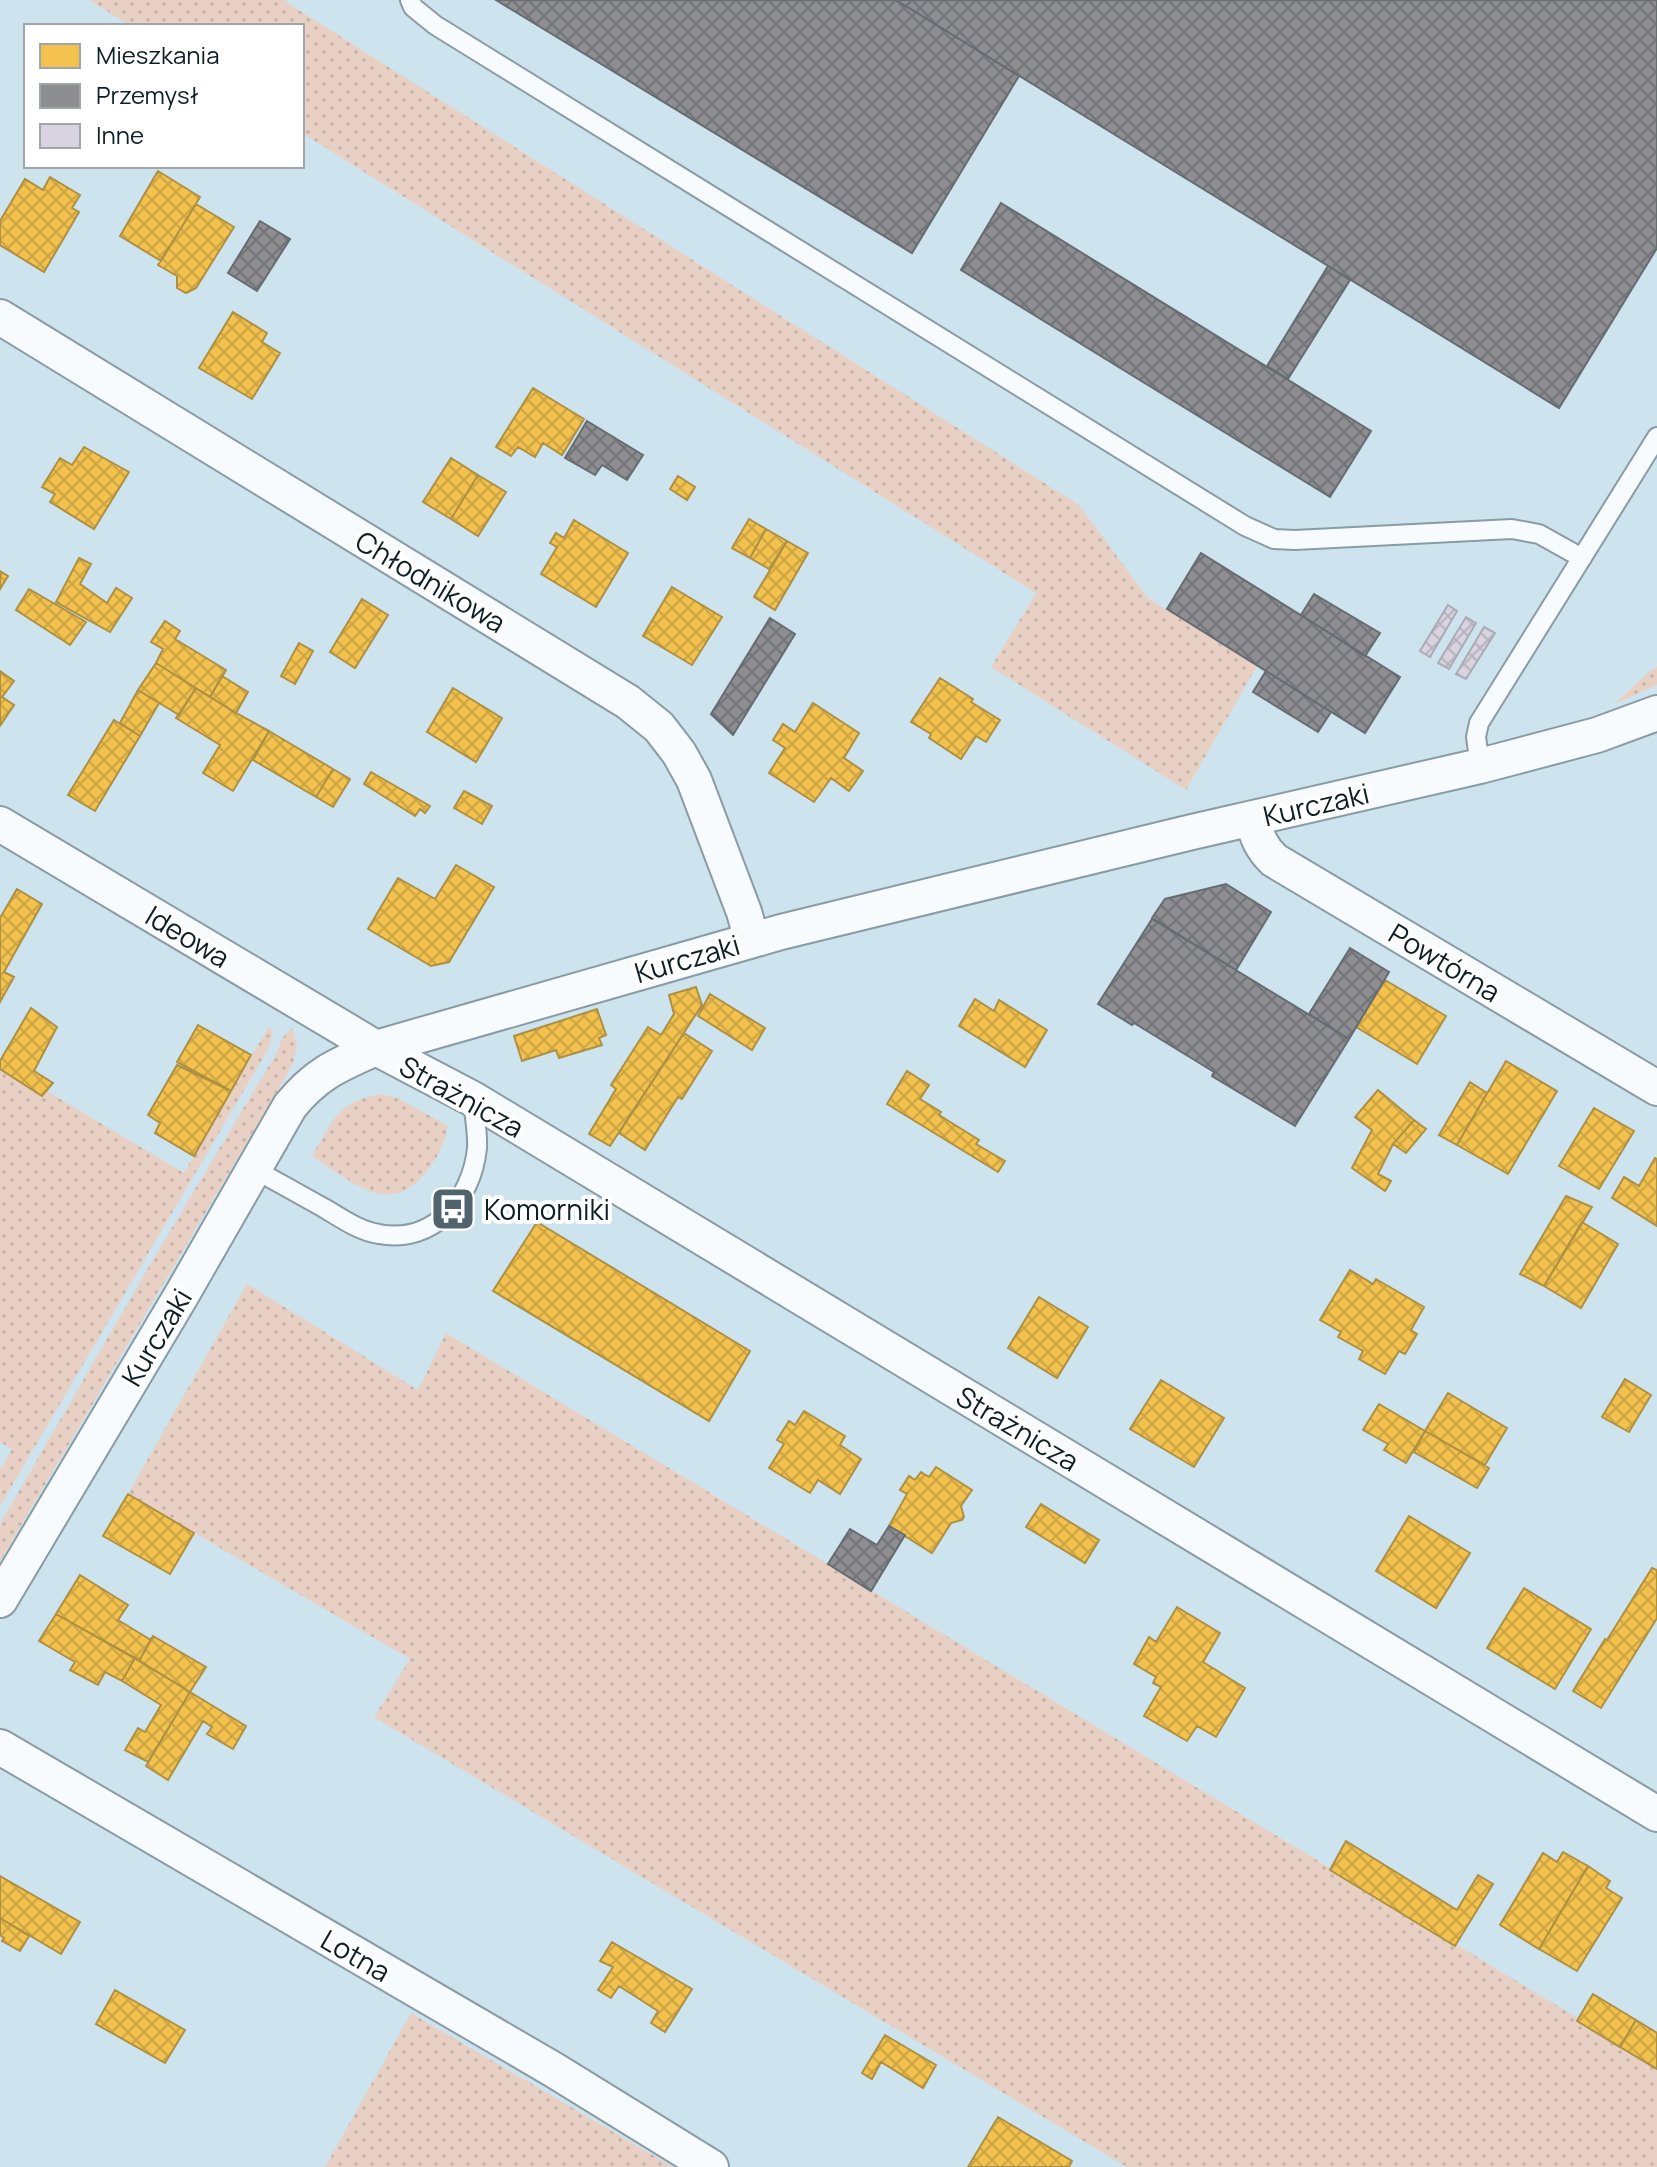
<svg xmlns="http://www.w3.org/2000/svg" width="1657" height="2167" font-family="Manrope,sans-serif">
	<defs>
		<pattern id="grass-dots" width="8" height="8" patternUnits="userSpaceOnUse" patternTransform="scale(2)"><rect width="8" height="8" fill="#e8d1c4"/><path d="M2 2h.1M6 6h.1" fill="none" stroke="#c6b3a8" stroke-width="1.8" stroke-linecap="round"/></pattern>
		<pattern id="homes-cross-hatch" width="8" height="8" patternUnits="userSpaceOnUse" patternTransform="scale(2)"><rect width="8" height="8" fill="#f2c14e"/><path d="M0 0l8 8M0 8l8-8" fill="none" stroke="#cea544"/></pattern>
		<pattern id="industry-cross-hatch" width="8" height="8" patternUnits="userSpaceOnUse" patternTransform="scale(2)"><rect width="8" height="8" fill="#8d8d92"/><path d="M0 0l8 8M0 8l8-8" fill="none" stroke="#727377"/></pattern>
		<pattern id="building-cross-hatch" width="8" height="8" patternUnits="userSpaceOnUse" patternTransform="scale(2)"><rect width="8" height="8" fill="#d9d2e0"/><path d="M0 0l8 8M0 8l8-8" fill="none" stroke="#b9b4c0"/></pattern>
	</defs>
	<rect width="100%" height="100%" fill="#cde4ef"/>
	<!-- grass -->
	<path fill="url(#grass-dots)" d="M89,0H287L286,2L1079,505L1148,598L1257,666L1186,790L991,667L1036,593L302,133V26H131Z
		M1657,667V685L1614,704L1651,670Z
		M269,1026L273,1034L267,1051L0,1506V1470L12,1449L0,1442V1063L184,1173Z
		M292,1028L297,1045L293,1064L0,1561V1524L151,1263L277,1052L282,1038Z
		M382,1094L398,1098L448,1126C443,1158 410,1207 372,1192C353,1185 329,1167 312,1156C332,1122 338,1100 382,1094Z
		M247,1284L418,1390L446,1333L1657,2066V2167H1127L374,1717L410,1659L128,1494Z
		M411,2013L673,2167H325Z"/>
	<!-- homes -->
	<path fill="url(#homes-cross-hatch)" stroke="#ae9042" stroke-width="2" d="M158,171L200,197L161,261L120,236Z
		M50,177L80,195L72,208L79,212L44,272L0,245V221L25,179L43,190Z
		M196,204L234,227L196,288L186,293L177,288V276L158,265Z
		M233,312L267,333L262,342L280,353L252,399L199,368Z
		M533,388L584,419L562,455L543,443L535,457L518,447L511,456L496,447Z
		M84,447L129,472L94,529L50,502L55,494L42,487L60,458L72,465Z
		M451,458L478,475L451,519L423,502Z
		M478,475L506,492L478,536L451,519Z
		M678,476L695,487L687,500L670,489Z
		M749,519L766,529L750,558L732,548Z
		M574,520L628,553L596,607L541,574L557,547L550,543L556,533L564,538Z
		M766,529L787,541L769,569L750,558Z
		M787,541L808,553L775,610L754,597Z
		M79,558L91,564L80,584L107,603L116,588L132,598L110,632L56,602Z
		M0,571L8,576L0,589Z
		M672,587L722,617L692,665L643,636Z
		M29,589L86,622L70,645L16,610Z
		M362,599L388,615L355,668L330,652Z
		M165,621L180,631L175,639L226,670L210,697L156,663L163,649L151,642Z
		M299,643L313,651L295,684L281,676Z
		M156,663L196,688L179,715L138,690Z
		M0,671L14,681L2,697L14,705L0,726Z
		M222,676L248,692L236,713L210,697Z
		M940,678L973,699L971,702L1000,720L986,742L976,736L961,759L929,738L931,734L911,722Z
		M196,688L236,713L269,731L233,791L203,773L220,745L176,718Z
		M453,688L502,718L476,762L427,732Z
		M138,690L159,703L140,736L120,723Z
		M813,703L859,733L844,758L863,771L849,791L831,778L814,802L769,773L785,748L773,740L783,724L795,732Z
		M114,720L140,736L95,811L68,795Z
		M269,731L333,769L316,797L253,760Z
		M333,769L350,779L333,807L316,797Z
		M371,772L430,806L425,813L420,809L415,816L364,784Z
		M464,791L492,806L482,824L454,808Z
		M456,865L494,887L449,962L431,966L368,929L398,878L435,899Z
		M17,889L42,904L4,972L14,977L0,1002V918Z
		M1385,980L1446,1016L1417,1064L1356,1027Z
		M696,987L702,1005L610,1146L589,1134L616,1089L611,1085L648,1027L661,1035L674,1014L669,995Z
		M710,994L765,1028L752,1050L698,1016Z
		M975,999L994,1011L999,1000L1047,1030L1025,1067L959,1026Z
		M31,1008L57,1027L34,1071L53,1083L42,1096L0,1069V1061Z
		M597,1009L606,1035L599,1038L602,1045L559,1058L556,1050L522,1061L514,1036Z
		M198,1025L251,1055L231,1091L177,1062Z
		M684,1033L712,1051L682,1099L678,1097L645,1150L619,1133Z
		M1506,1061L1557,1091L1508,1174L1457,1145Z
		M177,1065L231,1091L194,1156L155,1133L160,1123L148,1115Z
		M907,1071L929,1085L920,1099L941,1112L939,1115L979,1140L976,1144L1005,1161L998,1172L887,1104Z
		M1470,1082L1487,1093L1457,1145L1439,1135Z
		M1378,1090L1414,1120L1393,1144L1378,1174L1391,1181L1385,1191L1352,1168L1372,1130L1355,1117Z
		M1594,1108L1634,1131L1599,1189L1559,1166Z
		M1414,1120L1426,1129L1406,1153L1393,1144Z
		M1655,1158L1657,1159V1226L1612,1198L1624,1177L1639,1186Z
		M1566,1196L1592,1207L1544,1286L1520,1274Z
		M537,1222L750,1351L709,1421L493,1291Z
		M1582,1222L1618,1244L1581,1308L1544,1286Z
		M1350,1270L1373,1284L1376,1279L1424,1307L1411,1330L1417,1334L1405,1354L1399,1351L1385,1374L1359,1359L1363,1351L1338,1337L1341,1332L1320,1320Z
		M1039,1297L1088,1327L1057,1378L1008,1348Z
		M1625,1379L1651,1395L1629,1432L1602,1417Z
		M1161,1380L1224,1418L1194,1467L1130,1429Z
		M1448,1393L1507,1428L1485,1465L1425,1431Z
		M1379,1404L1425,1431L1406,1463L1384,1450L1388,1444L1363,1430Z
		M804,1411L845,1436L840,1445L861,1459L840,1494L818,1480L810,1493L769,1468L784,1444L777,1440L789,1421L795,1425Z
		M1425,1431L1489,1468L1477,1488L1414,1452Z
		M936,1467L972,1490L961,1506L964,1517L962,1520L951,1523L932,1553L889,1526L907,1494L900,1490L909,1476L915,1480L921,1472L929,1477Z
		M128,1494L194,1533L170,1574L103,1536Z
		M1041,1504L1099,1540L1085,1563L1026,1527Z
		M1409,1516L1470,1553L1436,1608L1376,1571Z
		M1652,1568L1657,1570V1618L1601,1708L1573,1691L1605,1639L1607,1640Z
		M80,1575L128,1605L118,1620L151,1640L139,1661L56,1614Z
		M1524,1588L1591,1629L1555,1689L1487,1648Z
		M1177,1607L1220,1633L1203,1662L1245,1688L1216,1737L1197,1726L1187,1741L1144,1716L1161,1687L1153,1683L1156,1677L1134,1664L1149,1637L1156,1642Z
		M56,1614L135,1658L122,1681L105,1672L98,1685L70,1670L75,1662L39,1641Z
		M153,1636L206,1667L190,1692L139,1661Z
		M135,1658L190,1692L148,1762L125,1750L138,1728L145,1732L161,1705L122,1681Z
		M190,1692L246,1726L233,1749L207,1734L212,1727L203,1721L168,1780L146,1766Z
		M1346,1841L1457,1910L1478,1875L1493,1884L1455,1946L1330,1870Z
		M1563,1852L1588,1866L1539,1949L1500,1925L1543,1853L1557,1862Z
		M1588,1866L1610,1881L1606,1888L1622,1898L1577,1971L1539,1949Z
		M0,1876L80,1922L61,1954L0,1918Z
		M0,1918L29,1936L20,1951L2,1941L4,1938L0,1935Z
		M612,1942L692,1989L665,2032L651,2023L658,2011L619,1986L611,1998L598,1990L613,1967L600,1961Z
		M115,1990L185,2030L165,2063L96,2024Z
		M1593,1994L1636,2020L1620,2047L1577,2021Z
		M1636,2020L1657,2033V2069L1620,2047Z
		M885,2035L936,2065L923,2088L881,2062L872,2079L862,2073Z
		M998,2117L1072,2161L1069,2167H968Z"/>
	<!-- industry -->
	<path fill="url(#industry-cross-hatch)" stroke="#676c71" stroke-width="2" d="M496,0H896L1019,76L912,253Z
		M896,0H1657V248L1559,408Z
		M1001,203L1371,431L1330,497L961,270Z
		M260,221L290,239L257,291L228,273Z
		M1328,266L1350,280L1288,379L1267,366Z
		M587,421L643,455L627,480L602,465L595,475L565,458Z
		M1201,553L1400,677L1365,733L1167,609Z
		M1314,594L1380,633L1365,656L1301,615Z
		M770,618L795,634L733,735L711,714Z
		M1266,671L1331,712L1318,732L1253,692Z
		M1226,884L1271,912L1236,970L1152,918L1165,899Z
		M1152,919L1349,1039L1295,1126L1212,1076L1214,1072L1134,1023L1132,1025L1098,1004Z
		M1350,948L1389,972L1349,1039L1309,1014Z
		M889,1526L905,1535L871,1591L828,1564L850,1529L877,1545Z"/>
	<!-- building -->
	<path fill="url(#building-cross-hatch)" stroke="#a9acb4" stroke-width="2" d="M1448,605L1457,611L1430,657L1420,651Z
		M1466,617L1476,623L1449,669L1438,663Z
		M1484,627L1495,633L1466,679L1456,674Z"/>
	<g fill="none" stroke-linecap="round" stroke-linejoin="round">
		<!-- lane casing -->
		<g stroke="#899ba4" stroke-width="22">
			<path id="lane" d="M410,0L413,7L435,25L1245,526L1274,539L1295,540L1512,529L1539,534L1582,558
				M1480,766L1476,737L1479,723L1657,437
				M254,1169C277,1182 301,1195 324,1208C341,1218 359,1231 379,1234C434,1244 472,1199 477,1148C478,1132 474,1115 473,1099"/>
		</g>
		<!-- street casing -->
		<g stroke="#899ba4" stroke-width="38">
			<path id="street" d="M0,317L628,702L659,727L679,753L694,780L744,912L752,940
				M1252,819C1257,836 1261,848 1274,860L1657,1088
				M0,824L376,1048L473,1099L1657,1814
				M0,1600L181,1296L290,1106C317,1073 338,1065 376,1048L781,932L1192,832L1480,766L1597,735L1657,713
				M0,1747L554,2070L711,2167"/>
		</g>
		<!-- lane -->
		<use href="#lane" stroke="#f8fbfd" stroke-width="18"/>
		<!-- street -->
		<use href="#street" stroke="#f8fbfd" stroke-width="34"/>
	</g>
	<!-- icons -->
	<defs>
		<g id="bus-square" transform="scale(2.3)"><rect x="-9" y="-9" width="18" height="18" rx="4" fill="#51636c" stroke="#fff"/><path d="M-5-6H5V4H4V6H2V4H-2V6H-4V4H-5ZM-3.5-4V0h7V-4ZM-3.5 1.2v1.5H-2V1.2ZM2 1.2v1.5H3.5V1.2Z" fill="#fff"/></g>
	</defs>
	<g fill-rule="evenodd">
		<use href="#bus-square" x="453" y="1209"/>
	</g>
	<g text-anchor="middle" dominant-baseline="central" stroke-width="8" stroke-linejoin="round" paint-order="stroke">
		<!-- street labels -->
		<g font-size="28" fill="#0e1e25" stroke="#fff">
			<text transform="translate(431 581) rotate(31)">Chłodnikowa</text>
			<text transform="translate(1316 804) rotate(-13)">Kurczaki</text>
			<text transform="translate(188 936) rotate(31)">Ideowa</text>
			<text transform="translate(687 958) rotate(-16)">Kurczaki</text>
			<text transform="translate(1445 962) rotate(31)">Powtórna</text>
			<text transform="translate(462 1096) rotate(29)">Strażnicza</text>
			<text transform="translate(156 1337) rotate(-59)">Kurczaki</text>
			<text transform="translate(1018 1428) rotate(31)">Strażnicza</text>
			<text transform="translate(356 1955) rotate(30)">Lotna</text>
		</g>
		<!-- poi labels -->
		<g font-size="28" fill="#0e1e25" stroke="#fff" text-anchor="start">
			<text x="484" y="1209">Komorniki</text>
		</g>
	</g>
	<!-- legend -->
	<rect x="24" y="24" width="280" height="144" fill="#ffffff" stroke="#9fa5a8" stroke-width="2"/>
	<rect x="40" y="44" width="40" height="24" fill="#f2c14e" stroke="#9fa5a8" stroke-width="2"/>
	<text x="96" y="64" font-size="24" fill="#0e1e25">Mieszkania</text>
	<rect x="40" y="84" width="40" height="24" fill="#8d8d92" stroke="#9fa5a8" stroke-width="2"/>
	<text x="96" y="104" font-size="24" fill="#0e1e25">Przemysł</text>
	<rect x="40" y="124" width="40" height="24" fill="#d9d2e0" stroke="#9fa5a8" stroke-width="2"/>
	<text x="96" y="144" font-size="24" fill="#0e1e25">Inne</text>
</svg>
